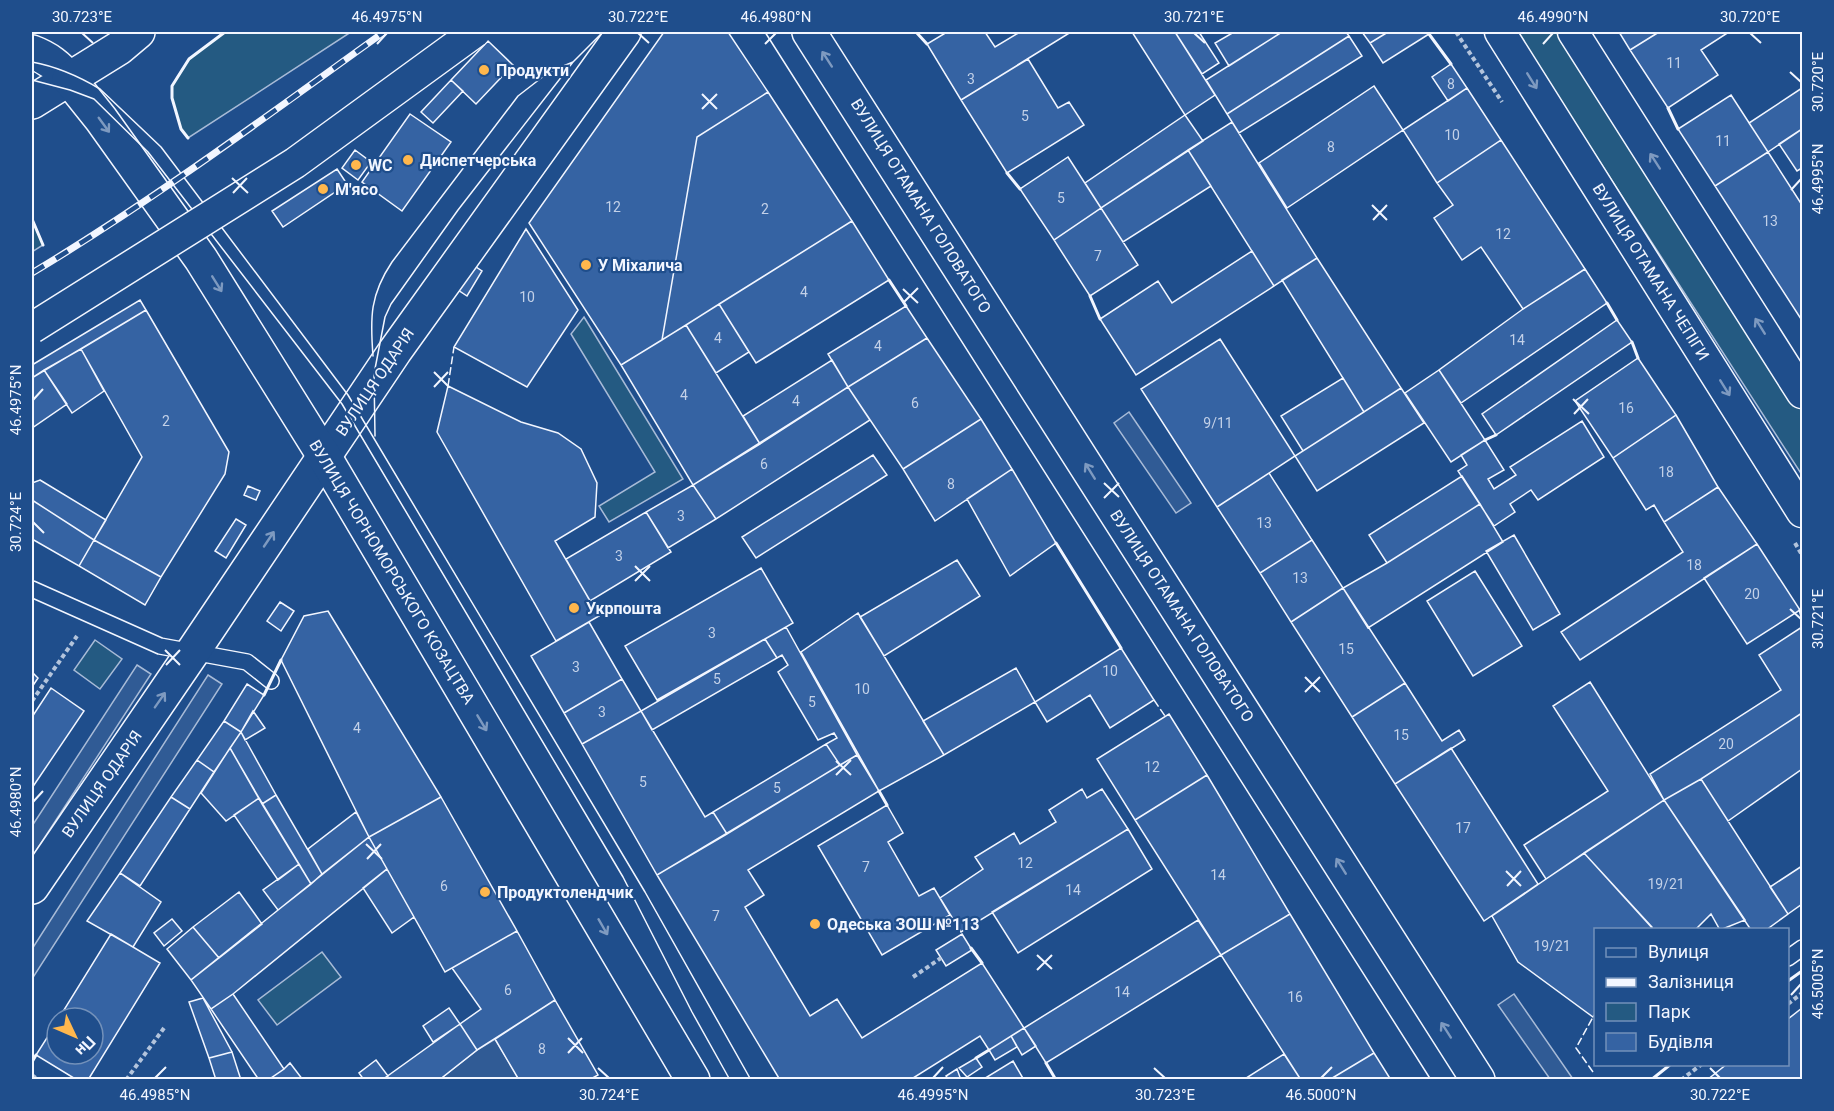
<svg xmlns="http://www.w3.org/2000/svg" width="1834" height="1111" font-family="Roboto,sans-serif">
	<rect width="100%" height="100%" fill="#1f4e8c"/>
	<!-- green -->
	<path fill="#245a82" stroke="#a8bbd7" stroke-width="1.5" d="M225,32H351L188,138L181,129L172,98V86L189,59Z
		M1516,32H1562L1802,405V475Z
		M32,219L43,245L32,252Z
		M584,317L683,479L609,522L599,506L655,472L571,334Z
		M95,640L122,659L100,689L74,670Z
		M322,952L341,977L277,1025L258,1000Z"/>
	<!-- parking -->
	<path fill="#305b95" stroke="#a8bbd7" stroke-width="1.5" d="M1129,412L1191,503L1176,513L1114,423Z
		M137,665L151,674L32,857V826Z
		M208,675L222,684L32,979V949Z
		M1514,994L1573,1079H1550L1498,1005Z
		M495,1039L519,1079L439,1080L477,1050Z"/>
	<!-- building -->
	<path fill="#3563a3" stroke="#f2f6ff" stroke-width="1.5" d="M664,32H728L768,92L697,137L662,340L621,365L529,223Z
		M947,32H985L995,47L1020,32H1071L961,100L927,44Z
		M1132,32H1175L1215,95L1185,115Z
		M1175,32H1199L1219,63L1202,74Z
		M1234,32H1282L1229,66L1215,43Z
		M1282,32H1346L1349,36L1227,114L1206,80Z
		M1362,32H1388L1370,43Z
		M1388,32H1427L1429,34L1383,63L1370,43Z
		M1619,32H1659L1630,50Z
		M1659,32H1729L1701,50L1718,75L1668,108L1630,50Z
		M1349,36L1362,56L1239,133L1227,114Z
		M488,41L513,65L476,104L451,80Z
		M1028,59L1058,108L1069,102L1084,125L1007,173L961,100Z
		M1451,64L1467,88L1448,101L1432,77Z
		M451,80L463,91L433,123L421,112Z
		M1374,86L1403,130L1287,208L1259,163Z
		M1467,88L1501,140L1437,183L1403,130Z
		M1802,88V129L1768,152L1749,123Z
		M768,92L852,221L662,340L697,137Z
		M1731,95L1768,152L1715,186L1678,129Z
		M410,114L451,142L402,211L362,182Z
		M1185,115L1203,141L1101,208L1085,183Z
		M1232,122L1317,258L1274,286L1188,150Z
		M1802,129V168L1797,171L1779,144Z
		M1501,140L1585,269L1523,309L1481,247L1462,260L1434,218L1453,205L1437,183Z
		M355,150L371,162L358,180L342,168Z
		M1188,150L1211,186L1123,242L1101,208Z
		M1768,152L1802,205L1801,319L1715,186Z
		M1068,157L1101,208L1054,240L1020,189Z
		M337,169L347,184L283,227L272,211Z
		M1101,208L1138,265L1090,296L1054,240Z
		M852,221L889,280L756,363L719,304Z
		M526,229L578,310L527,387L454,347Z
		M1252,251L1274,286L1136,375L1100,319L1158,281L1172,303Z
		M1317,258L1401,388L1364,412L1282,280Z
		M470,263L482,271L467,296L455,288Z
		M1585,269L1607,303L1461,403L1439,370L1523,309Z
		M140,300L146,310L32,378V365Z
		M719,304L749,352L716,373L686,325Z
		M906,306L927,338L848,387L828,354Z
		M146,310L229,452L225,474L161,577L94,540L142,457L81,349Z
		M1617,320L1632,342L1496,435L1482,414Z
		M686,325L760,444L693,485L621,365Z
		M927,338L981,419L903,469L848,387Z
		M1220,339L1295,456L1217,507L1141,389Z
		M81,349L104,391L72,413L44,370Z
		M1638,358L1676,415L1613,458L1575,401Z
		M832,360L848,387L760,444L743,416Z
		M44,370L67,404L32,428V378Z
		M1439,370L1485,440L1451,462L1405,393Z
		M1343,378L1364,412L1303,451L1281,416Z
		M448,386L521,422L558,433L581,449L597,483L595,517L555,541L599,616L556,641L437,432Z
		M848,387L870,420L716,519L693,485Z
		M1401,388L1424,423L1317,491L1295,456Z
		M1676,415L1718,487L1664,522L1654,505L1646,510L1613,458Z
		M981,419L1012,469L935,521L903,469Z
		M1582,421L1604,457L1538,500L1531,490L1510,504L1515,512L1494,526L1458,471L1467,465L1461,455L1485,440L1504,470L1488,479L1494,489L1516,475L1510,467Z
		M873,455L887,475L756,558L742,537Z
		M1012,469L1056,543L1010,576L967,499Z
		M1269,473L1312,540L1260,573L1217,507Z
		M1462,476L1480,504L1387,563L1369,535Z
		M40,480L106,520L94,540L32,500V483Z
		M693,485L716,519L668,548L646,512Z
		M248,486L260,491L256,500L244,495Z
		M1718,487L1757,544L1580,660L1561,632L1683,552L1664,522Z
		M32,500L94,540L79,566L32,539Z
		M1480,504L1503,542L1368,628L1343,588L1387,563Z
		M646,512L671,552L590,601L566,559Z
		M236,519L246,525L226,558L215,551Z
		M1514,535L1560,614L1533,630L1486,551Z
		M94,540L161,577L145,605L79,566Z
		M1312,540L1343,588L1291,622L1260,573Z
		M1757,544L1800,610L1747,644L1704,578Z
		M957,560L980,596L884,656L860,617Z
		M761,568L793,623L657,700L625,646Z
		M1475,571L1522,646L1473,676L1427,601Z
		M1343,588L1405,683L1352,717L1291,622Z
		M280,602L294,611L281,631L267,621Z
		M328,611L441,797L369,837L281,660L304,616Z
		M858,613L944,755L879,791L801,652Z
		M589,622L622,679L564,713L531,656Z
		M786,627L857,755L840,765L826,744L837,738L834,733L818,740L778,672L788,665L782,655L777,658L765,639Z
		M1802,627V713L1701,779L1664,800L1650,774L1781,690L1759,655Z
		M765,639L777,658L652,730L641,711Z
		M1121,648L1154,700L1110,728L1090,695L1047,722L1035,702Z
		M1016,668L1035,702L944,755L923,721Z
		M32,672L38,678L32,687Z
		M622,679L641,711L582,744L564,713Z
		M1590,682L1664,800L1546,879L1524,845L1608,791L1553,706Z
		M1405,683L1442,741L1459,730L1465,740L1395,784L1352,717Z
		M247,684L264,695L241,732L224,721Z
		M51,688L84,711L32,788V717Z
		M253,711L265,728L245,740L241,732Z
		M641,711L705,817L713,812L727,834L657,875L582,744Z
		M1802,713V769L1728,821L1701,779Z
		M1169,714L1207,775L1135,820L1097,759Z
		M224,721L241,732L214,772L197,760Z
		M241,732L276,795L262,804L230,748Z
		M826,744L840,765L727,834L713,812Z
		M230,748L259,798L226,821L201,793Z
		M1451,748L1538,884L1484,921L1395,784Z
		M857,755L879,791L748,870L764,895L745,907L810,1016L837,999L862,1038L982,963L1024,1028L989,1050L980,1036L910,1080H780L657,875Z
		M197,760L214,772L190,809L171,797Z
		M1207,775L1290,914L1221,955L1135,820Z
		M1701,779L1788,914L1766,930H1751L1664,800Z
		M1082,789L1087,798L1102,789L1128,829L961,932L940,898L983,869L975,857L1014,833L1020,844L1056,822L1049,810Z
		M276,795L322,874L311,884L262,804Z
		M171,797L190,809L140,886L120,873Z
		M441,797L517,931L445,972L369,837Z
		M259,798L299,864L278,880L234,815Z
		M1664,800L1745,920L1720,930L1711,914L1695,930H1654L1584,853Z
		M887,805L903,833L888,842L919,896L934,888L950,915L882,955L818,846Z
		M356,812L369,837L322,874L308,849Z
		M1128,829L1152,869L1018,953L992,912Z
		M369,837L387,869L233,994L211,1009L191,980Z
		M1584,853L1652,927L1650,930H1596V1013L1593,1017L1518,962L1492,916Z
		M299,864L311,884L278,910L263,890Z
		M1802,866V904L1788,914L1770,887Z
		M387,869L414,917L392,933L363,888Z
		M120,873L161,902L133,947L87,921Z
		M239,892L262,924L219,958L193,927Z
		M1290,914L1374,1053L1329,1080H1301L1221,955Z
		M172,919L182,931L164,946L154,933Z
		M1198,920L1221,955L1046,1063L1024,1028Z
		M193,927L219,958L191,980L167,949Z
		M517,931L555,1000L477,1050L460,1024L481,1009L452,968Z
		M111,934L160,963L88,1080H77L36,1055L57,1022V1054H93V1018H59Z
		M962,934L972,950L946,966L936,950Z
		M233,994L284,1069L268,1080H259L211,1009Z
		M203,998L232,1052L209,1058L189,1002Z
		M555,1000L598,1075L589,1080H519L495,1039Z
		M449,1008L460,1024L433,1042L423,1026Z
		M1802,1008V1080H1707L1727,1064H1788V1019Z
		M460,1024L477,1050L439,1080H382Z
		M1024,1028L1036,1046L1022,1055L1011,1036Z
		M1011,1036L1017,1047L995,1060L989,1050Z
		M232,1052L241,1080H216L209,1058Z
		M1374,1053L1391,1080H1329Z
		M1284,1054L1301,1080H1243Z
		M976,1058L982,1067L967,1077L959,1068Z
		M376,1060L388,1076L382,1080H364L359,1073Z
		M1013,1061L1024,1080H982Z
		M290,1063L303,1080H268L284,1069Z
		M957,1069L961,1080H949L946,1076Z"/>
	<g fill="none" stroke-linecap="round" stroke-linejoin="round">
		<!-- lane casing -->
		<g stroke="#f2f6ff" stroke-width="18">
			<path id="lane" d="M32,589L160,646L247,662L271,681
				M1788,958L1802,948"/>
		</g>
		<!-- street casing -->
		<g stroke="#f2f6ff" stroke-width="33">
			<path id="street" d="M1500,32L1802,512
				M1573,32L1802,393"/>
		</g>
		<!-- secondary casing -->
		<g stroke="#f2f6ff" stroke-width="36">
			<path id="secondary" d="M32,52C48,58 58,66 69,79L32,102
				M32,887L192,653L395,351L624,32"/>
		</g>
		<!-- primary casing -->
		<g stroke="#f2f6ff" stroke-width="36">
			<path id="primary" d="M138,32L119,48L69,79L101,119L201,259L324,456L693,1080
				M809,32L1478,1080"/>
		</g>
		<!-- path -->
		<path stroke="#b3c4dc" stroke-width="4" stroke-dasharray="4.5 3" stroke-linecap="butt" d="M1456,32L1502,102
			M1795,543L1802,555
			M32,701L77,636
			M913,977L941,958
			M1788,1004L1802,993
			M32,1075L38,1080
			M126,1080L164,1028
			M1681,1080L1702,1064"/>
		<!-- lane -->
		<use href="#lane" stroke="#1f4e8c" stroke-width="15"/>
		<!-- street -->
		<use href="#street" stroke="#1f4e8c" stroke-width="30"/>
		<!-- secondary -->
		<use href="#secondary" stroke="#1f4e8c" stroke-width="33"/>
		<!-- primary -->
		<use href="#primary" stroke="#1f4e8c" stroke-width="33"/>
		<!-- tram -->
		<path stroke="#f2f6ff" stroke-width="1.5" d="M765,32L1431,1080
			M32,62C54,66 80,77 100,89L161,147L348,395L645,892L751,1080
			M32,80L70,90L94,99L148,152L342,404L623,877L692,1012L730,1080
			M373,356C370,317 370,295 392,262L518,96L549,72L573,62
			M375,436L374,374L385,317L391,304L458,210L573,62L603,32"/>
		<!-- rail casing -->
		<g stroke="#f2f6ff" stroke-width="7">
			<path id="rail" d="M32,273C154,200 268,115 384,32"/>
		</g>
		<!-- rail -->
		<use href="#rail" stroke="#1f4e8c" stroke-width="4.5" stroke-dasharray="14" stroke-linecap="butt"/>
		<!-- street-bridge casing -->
		<g stroke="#f2f6ff" stroke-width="33" stroke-linecap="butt">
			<path id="street-bridge" d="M32,328L295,163L475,32"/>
		</g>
		<!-- street-bridge -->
		<use href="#street-bridge" stroke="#1f4e8c" stroke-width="30"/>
		<!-- fence -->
		<path stroke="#f2f6ff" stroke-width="1.5" stroke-dasharray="8 3" stroke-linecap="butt" d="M448,386L454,347
			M1154,700L1165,716
			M1593,1072L1576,1048L1593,1017"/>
		<!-- wall -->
		<path stroke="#f2f6ff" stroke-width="3" d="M916,32L927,44
			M1429,34L1451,64
			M1668,108L1678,129
			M188,138L181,129L172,98V86L189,59L225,32
			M1007,173L1020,189
			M32,219L43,245
			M889,280L906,306
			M1090,296L1100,319
			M1607,303L1617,320
			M1632,342L1638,358
			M1485,440L1496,435
			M1056,543L1121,648
			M1800,610L1802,618
			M264,695L281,660
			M879,791L887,805
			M971,948L982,963
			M1788,981L1802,971
			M976,1058L989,1050
			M32,1062L36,1055
			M1046,1063L1056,1080
			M1651,1080L1671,1064"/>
	</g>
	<!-- one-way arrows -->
	<defs><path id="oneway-shaft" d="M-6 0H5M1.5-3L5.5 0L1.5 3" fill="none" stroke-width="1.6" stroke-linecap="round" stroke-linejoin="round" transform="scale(1.5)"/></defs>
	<g stroke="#7e9ac0">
		<use href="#oneway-shaft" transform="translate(827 59) rotate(-123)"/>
		<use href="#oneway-shaft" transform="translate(1532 81) rotate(58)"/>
		<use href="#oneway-shaft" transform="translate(104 125) rotate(54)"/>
		<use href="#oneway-shaft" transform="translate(1655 161) rotate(-123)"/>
		<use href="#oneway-shaft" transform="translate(217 284) rotate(58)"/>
		<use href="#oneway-shaft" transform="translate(1760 326) rotate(-122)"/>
		<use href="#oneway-shaft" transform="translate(1725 388) rotate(58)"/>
		<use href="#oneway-shaft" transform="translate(1090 471) rotate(-122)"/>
		<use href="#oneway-shaft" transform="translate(269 539) rotate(-56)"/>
		<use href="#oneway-shaft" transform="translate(160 700) rotate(-55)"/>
		<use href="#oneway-shaft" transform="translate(482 723) rotate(59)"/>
		<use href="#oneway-shaft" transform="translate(1341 866) rotate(-122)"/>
		<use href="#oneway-shaft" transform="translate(603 927) rotate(60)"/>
		<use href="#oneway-shaft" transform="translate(1446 1030) rotate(-123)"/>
	</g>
	<!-- ticks -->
	<path fill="none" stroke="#f2f6ff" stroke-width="2" d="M82,33L93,43M638,33L649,43M1194,33L1205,43M1750,33L1761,43M377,44L387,33M765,44L776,33M1543,44L1553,33M1790,72L1801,82M702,94L717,109M702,109L717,94M232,178L248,193M1791,190L1801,179M233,193L247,178M1372,205L1387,220M1373,220L1387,205M903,289L918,303M903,303L918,288M434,372L449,387M434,387L448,372M1573,399L1589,414M33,400L43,389M1574,414L1588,399M1104,483L1119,497M1104,498L1119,483M33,522L44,533M635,566L650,581M635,581L650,566M1790,609L1801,619M165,650L180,665M166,665L180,650M1305,677L1320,692M1305,692L1320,677M836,761L851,775M836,775L851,760M33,802L43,791M366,844L382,859M367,859L381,844M1506,871L1521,886M1507,886L1521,871M1037,955L1052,969M1037,970L1052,955M1791,995L1801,984M568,1038L583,1053M568,1053L582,1038M598,1068L609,1078M1154,1068L1165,1078M1710,1068L1720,1078M155,1078L166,1067M933,1078L943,1067M1321,1078L1332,1067"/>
	<!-- markers -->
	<g fill="#ffb74d" stroke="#1f4e8c" stroke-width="2">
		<circle cx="484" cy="70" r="6"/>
		<circle cx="408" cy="160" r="6"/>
		<circle cx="356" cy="165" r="6"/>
		<circle cx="323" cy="189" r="6"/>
		<circle cx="586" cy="265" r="6"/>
		<circle cx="574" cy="608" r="6"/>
		<circle cx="485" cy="892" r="6"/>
		<circle cx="815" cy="924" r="6"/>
	</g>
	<g text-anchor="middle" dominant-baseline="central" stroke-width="4.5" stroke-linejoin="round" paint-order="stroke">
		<!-- number labels -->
		<g font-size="14" fill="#c3d1e8">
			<text x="1674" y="63">11</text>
			<text x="971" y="79">3</text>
			<text x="1451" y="84">8</text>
			<text x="1025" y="116">5</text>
			<text x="1452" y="135">10</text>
			<text x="1723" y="141">11</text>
			<text x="1331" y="147">8</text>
			<text x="1061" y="198">5</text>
			<text x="613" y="207">12</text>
			<text x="765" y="209">2</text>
			<text x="1770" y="221">13</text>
			<text x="1503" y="234">12</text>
			<text x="1098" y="256">7</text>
			<text x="804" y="292">4</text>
			<text x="527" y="297">10</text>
			<text x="718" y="338">4</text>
			<text x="1517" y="340">14</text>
			<text x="878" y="346">4</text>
			<text x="684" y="395">4</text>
			<text x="796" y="401">4</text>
			<text x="915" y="403">6</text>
			<text x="1626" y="408">16</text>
			<text x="166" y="421">2</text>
			<text x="1218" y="423">9/11</text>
			<text x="764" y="464">6</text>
			<text x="1666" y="472">18</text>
			<text x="951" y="484">8</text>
			<text x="681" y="516">3</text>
			<text x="1264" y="523">13</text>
			<text x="619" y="556">3</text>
			<text x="1694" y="565">18</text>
			<text x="1300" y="578">13</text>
			<text x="1752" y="594">20</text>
			<text x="712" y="633">3</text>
			<text x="1346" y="649">15</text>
			<text x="576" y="667">3</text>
			<text x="1110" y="671">10</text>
			<text x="717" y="679">5</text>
			<text x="862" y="689">10</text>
			<text x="812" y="702">5</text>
			<text x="602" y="712">3</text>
			<text x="357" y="728">4</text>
			<text x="1401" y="735">15</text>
			<text x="1726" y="744">20</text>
			<text x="1152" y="767">12</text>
			<text x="643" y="782">5</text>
			<text x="777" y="788">5</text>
			<text x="1463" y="828">17</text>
			<text x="1025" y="863">12</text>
			<text x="866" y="867">7</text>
			<text x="1218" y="875">14</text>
			<text x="1666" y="884">19/21</text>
			<text x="444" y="886">6</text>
			<text x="1073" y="890">14</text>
			<text x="716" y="916">7</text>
			<text x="1552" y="946">19/21</text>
			<text x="508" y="990">6</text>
			<text x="1122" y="992">14</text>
			<text x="1295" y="997">16</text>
			<text x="542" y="1049">8</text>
		</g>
		<!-- poi labels -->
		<g font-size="16" font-weight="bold" fill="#f2f6ff" stroke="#1f4e8c" text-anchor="start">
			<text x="496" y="70">Продукти</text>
			<text x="420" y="160">Диспетчерська</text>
			<text x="368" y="165">WC</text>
			<text x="335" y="189">М'ясо</text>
			<text x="598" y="265">У Міхалича</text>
			<text x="586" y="608">Укрпошта</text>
			<text x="497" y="892">Продуктолендчик</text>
			<text x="827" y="924">Одеська ЗОШ №113</text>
		</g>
		<!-- street labels -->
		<g font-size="16" fill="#f2f6ff" stroke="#1f4e8c">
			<text transform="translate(921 206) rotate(58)">ВУЛИЦЯ ОТАМАНА ГОЛОВАТОГО</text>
			<text transform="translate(1651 272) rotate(58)">ВУЛИЦЯ ОТАМАНА ЧЕПІГИ</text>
			<text transform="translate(375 382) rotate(-56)">ВУЛИЦЯ ОДАРІЯ</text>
			<text transform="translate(392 572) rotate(59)">ВУЛИЦЯ ЧОРНОМОРСЬКОГО КОЗАЦТВА</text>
			<text transform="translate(1182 616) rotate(57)">ВУЛИЦЯ ОТАМАНА ГОЛОВАТОГО</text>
			<text transform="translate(102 784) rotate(-55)">ВУЛИЦЯ ОДАРІЯ</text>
		</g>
	</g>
	<!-- border -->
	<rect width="1834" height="1111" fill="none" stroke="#1f4e8c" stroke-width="66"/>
	<!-- legend -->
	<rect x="1594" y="928" width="195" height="138" fill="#1f4e8c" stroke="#7391ba" stroke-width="1.5"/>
	<rect x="1606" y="948" width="30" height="9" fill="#1f4e8c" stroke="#7391ba" stroke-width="1.5"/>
	<text x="1648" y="958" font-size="18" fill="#f2f6ff">Вулиця</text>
	<rect x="1606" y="978" width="30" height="9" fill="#f2f6ff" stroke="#7391ba" stroke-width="1.5"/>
	<text x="1648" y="988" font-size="18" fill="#f2f6ff">Залізниця</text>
	<rect x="1606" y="1003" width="30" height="18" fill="#245a82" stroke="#7391ba" stroke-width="1.5"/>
	<text x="1648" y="1018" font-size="18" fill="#f2f6ff">Парк</text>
	<rect x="1606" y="1033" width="30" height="18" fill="#3563a3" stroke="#7391ba" stroke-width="1.5"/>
	<text x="1648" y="1048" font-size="18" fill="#f2f6ff">Будівля</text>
	<!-- north arrow -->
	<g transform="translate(75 1036) rotate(134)"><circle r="28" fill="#1f4e8c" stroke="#7391ba" stroke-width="1.5"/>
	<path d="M0-4.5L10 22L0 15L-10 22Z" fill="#ffb74d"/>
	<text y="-9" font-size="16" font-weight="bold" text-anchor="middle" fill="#f2f6ff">Пн</text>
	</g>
	<rect x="33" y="33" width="1768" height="1045" fill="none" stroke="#f2f6ff" stroke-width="2"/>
	<g font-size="15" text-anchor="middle" fill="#f2f6ff">
		<text x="82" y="22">30.723°E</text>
		<text x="387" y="22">46.4975°N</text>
		<text x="638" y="22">30.722°E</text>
		<text x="776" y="22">46.4980°N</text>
		<text x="1194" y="22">30.721°E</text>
		<text x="1553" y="22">46.4990°N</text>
		<text x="1750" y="22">30.720°E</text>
		<text transform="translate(1818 82) rotate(-90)" y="5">30.720°E</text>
		<text transform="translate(1818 179) rotate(-90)" y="5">46.4995°N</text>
		<text transform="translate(16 400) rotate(-90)" y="5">46.4975°N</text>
		<text transform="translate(16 522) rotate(-90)" y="5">30.724°E</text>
		<text transform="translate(1818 619) rotate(-90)" y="5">30.721°E</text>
		<text transform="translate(16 802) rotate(-90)" y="5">46.4980°N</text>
		<text transform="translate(1818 984) rotate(-90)" y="5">46.5005°N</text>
		<text x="155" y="1100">46.4985°N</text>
		<text x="609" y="1100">30.724°E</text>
		<text x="933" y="1100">46.4995°N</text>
		<text x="1165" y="1100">30.723°E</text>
		<text x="1321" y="1100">46.5000°N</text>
		<text x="1720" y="1100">30.722°E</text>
	</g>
</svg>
